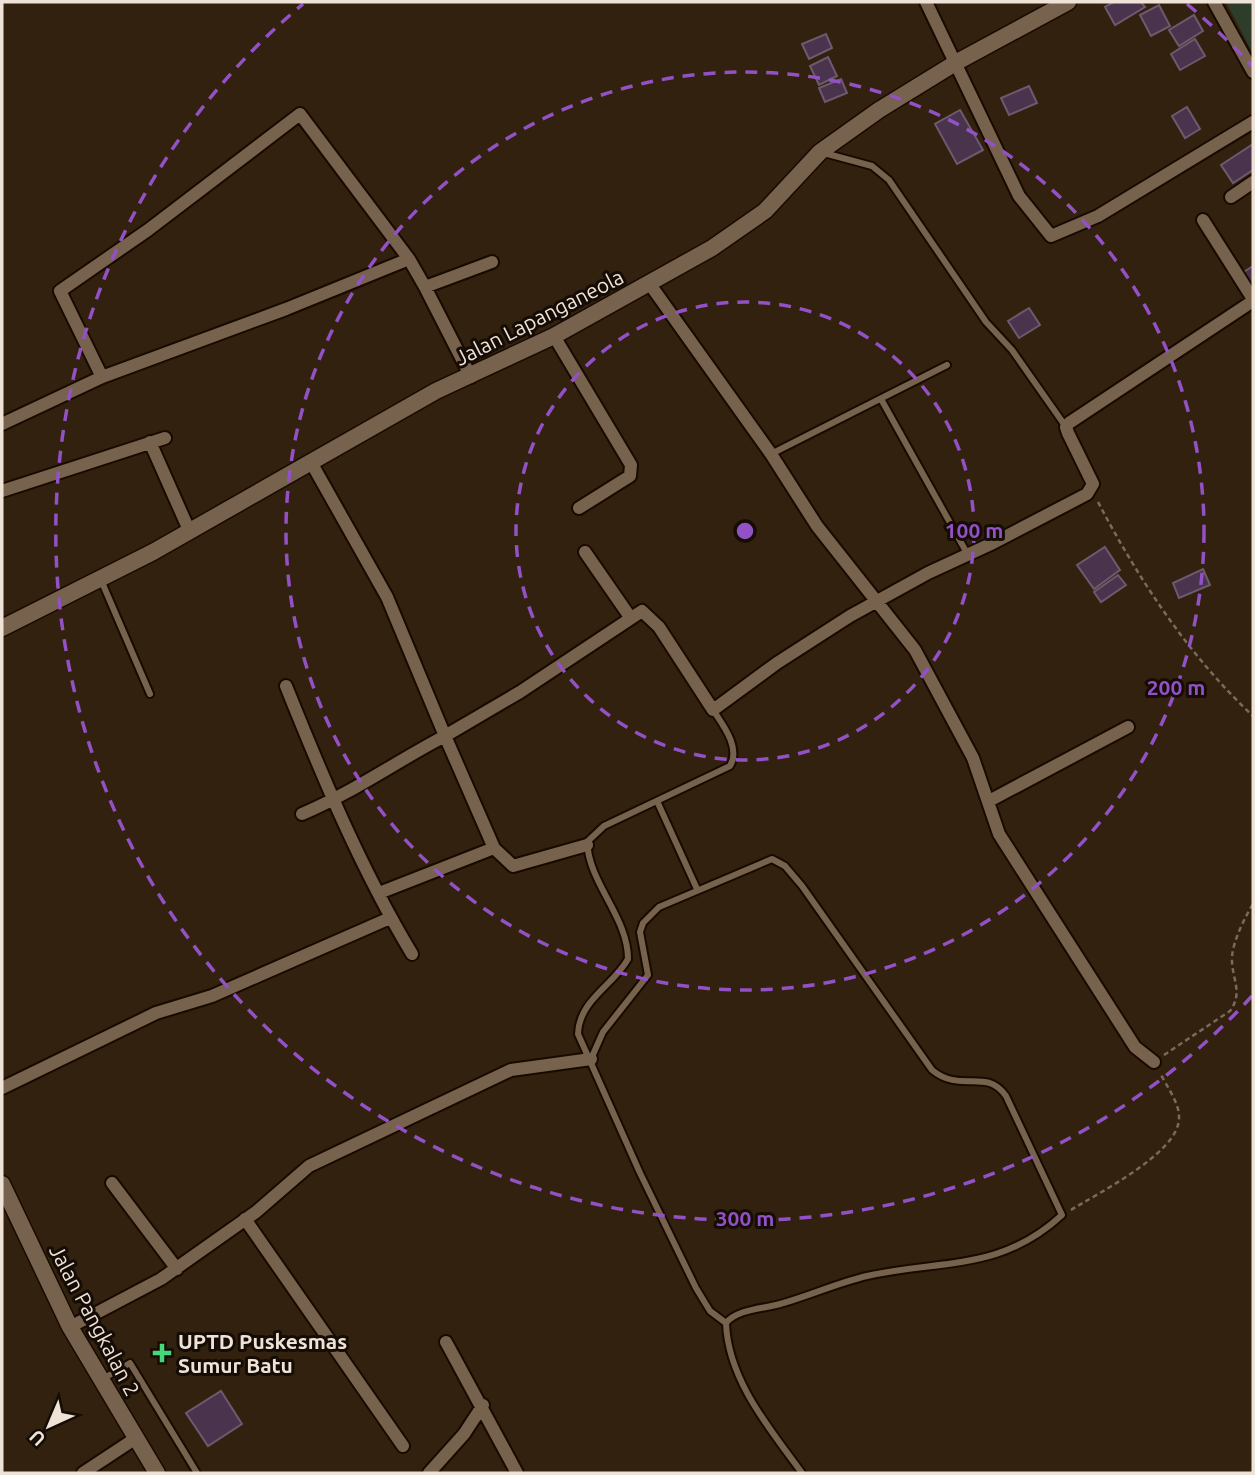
<svg xmlns="http://www.w3.org/2000/svg" width="1255" height="1475" font-family="Ubuntu,sans-serif">
	<rect width="100%" height="100%" fill="#32210e"/>
	<!-- green -->
	<path fill="#2e3d2a" d="M1226,2H1253V54Z"/>
	<!-- building -->
	<path fill="#4a334d" stroke="#6d5a6f" stroke-width="2" d="M1114,2H1141L1145,7L1115,25L1105,7Z
		M1159,5L1170,26L1151,36L1140,15Z
		M1194,15L1203,31L1179,46L1169,30Z
		M826,34L832,48L809,59L802,44Z
		M1195,39L1205,56L1180,70L1171,54Z
		M828,57L837,76L819,85L810,66Z
		M841,79L847,93L825,102L819,88Z
		M1029,86L1037,103L1009,115L1001,98Z
		M1187,107L1200,129L1185,138L1172,116Z
		M960,110L983,150L957,164L935,124Z
		M1253,144V170L1233,183L1221,165Z
		M1253,266V291L1242,273Z
		M1029,308L1040,325L1019,338L1008,321Z
		M1105,547L1120,570L1094,589L1077,565Z
		M1203,569L1210,585L1179,598L1173,583Z
		M1118,575L1126,585L1101,602L1094,592Z
		M221,1391L242,1424L208,1446L186,1413Z"/>
	<g fill="none" stroke-linecap="round" stroke-linejoin="round">
		<!-- service casing -->
		<g stroke="#190a00" stroke-width="10">
			<path id="service" d="M824,153L872,166L889,180L986,322L1012,350L1066,427
				M881,399L968,555
				M771,454L947,365
				M101,580L150,694
				M713,710C723,725 741,748 730,766L604,826L587,842C589,884 628,917 628,959C613,986 579,1000 578,1034L640,1173L696,1288L710,1311L726,1323
				M657,801L697,889
				M591,1059L603,1032L648,975L640,932L643,923L659,907L772,859L785,866L802,886L932,1070C961,1094 986,1067 1006,1096L1062,1215C1000,1272 942,1259 867,1276C837,1283 809,1296 780,1304C763,1309 737,1309 726,1323C728,1380 770,1429 802,1473
				M101,1380L130,1363L197,1473"/>
		</g>
		<!-- minor casing -->
		<g stroke="#190a00" stroke-width="16">
			<path id="minor" d="M926,2L1019,196L1051,236L1098,216L1253,122
				M1214,2L1253,72
				M1231,197L1253,182
				M1203,220L1253,299
				M649,283L771,454L817,526L915,650L973,758L999,834L1135,1047L1154,1062
				M425,287L471,377
				M554,336L631,465L630,476L579,508
				M102,377L60,291L148,230L300,114L409,259
				M2,424L102,377L286,309L409,259L425,287L492,262
				M150,442L189,530
				M2,491L165,438
				M585,552L630,617
				M286,686C323,778 361,869 412,954
				M989,801L1128,727
				M302,814C352,793 397,761 445,736L387,597L312,464
				M587,845L513,866L494,848L445,736L520,692L642,611L659,627L713,710L777,663L850,616L928,573L993,543L1087,494L1093,484L1068,433L1066,427L1069,423L1253,301
				M379,893L494,848
				M2,1088L156,1013L212,996L390,918
				M112,1183L177,1269
				M245,1219L403,1446
				M70,1327L161,1279L256,1212L309,1166L511,1070L591,1059
				M446,1342L517,1473
				M83,1473L136,1438
				M429,1473L464,1434L483,1405"/>
		</g>
		<!-- tertiary casing -->
		<g stroke="#190a00" stroke-width="19">
			<path id="tertiary" d="M2,628L153,552L436,391L554,336L712,248L765,211L820,152L879,110L957,62L1068,2
				M2,1184L70,1327L157,1473"/>
		</g>
		<!-- path -->
		<path stroke="#796a5a" stroke-width="2.5" stroke-dasharray="5 3.5" stroke-linecap="butt" d="M1098,502C1139,580 1189,656 1253,716
			M1164,1055L1230,1011C1244,992 1231,978 1232,957C1233,941 1245,917 1253,904
			M1071,1210C1098,1193 1179,1153 1179,1118C1180,1104 1166,1085 1160,1073"/>
		<!-- service -->
		<use href="#service" stroke="#77624e" stroke-width="6"/>
		<!-- minor -->
		<use href="#minor" stroke="#77624e" stroke-width="12"/>
		<!-- tertiary -->
		<use href="#tertiary" stroke="#77624e" stroke-width="16"/>
	</g>
	<!-- distance rings -->
	<g fill="none" stroke="#9251c4" stroke-width="3.5" stroke-dasharray="12 9">
		<circle cx="745" cy="531" r="229"/>
		<circle cx="745" cy="531" r="459"/>
		<path d="M1252 996A688 688 0 1 1 303 4M1187 4A688 688 0 0 1 1252 66"/>
	</g>
	<!-- markers -->
	<path fill="#45d77a" stroke="#140c05" stroke-width="2.5" d="M158.5 1342.5h7v7h7v7h-7v7h-7v-7h-7v-7h7z"/>
	<g text-anchor="middle" dominant-baseline="central" stroke-width="6" stroke-linejoin="round" paint-order="stroke">
		<!-- street labels -->
		<g font-size="21" fill="#efe3d8" stroke="#140c05">
			<text transform="translate(539 317) rotate(-27)">Jalan Lapanganeola</text>
			<text transform="translate(95 1320) rotate(62)">Jalan Pangkalan 2</text>
		</g>
		<!-- poi labels -->
		<g font-size="21" font-weight="bold" fill="#efe3d8" stroke="#140c05" text-anchor="start">
			<text x="178" y="1341">UPTD Puskesmas<tspan x="178" dy="24">Sumur Batu</tspan></text>
		</g>
	</g>
	<circle cx="745" cy="531" r="10" fill="#9251c4" stroke="#140c05" stroke-width="3.5"/>
	<g font-size="21" text-anchor="middle" font-weight="bold" fill="#9251c4" stroke="#140c05" stroke-width="6" stroke-linejoin="round" paint-order="stroke">
		<text x="974" y="538">100 m</text>
		<text x="1176" y="695">200 m</text>
		<text x="745" y="1226">300 m</text>
	</g>
	<!-- border -->
	<rect width="1255" height="1475" fill="none" stroke="#efe3d8" stroke-width="7"/>
	<!-- north arrow -->
	<g transform="translate(49 1426) rotate(224)" stroke="#140c05" stroke-width="5" paint-order="stroke">
	<path d="M0-5L12 26L0 18L-12 26Z" fill="#efe3d8"/>
	<text y="-10" font-size="19" font-weight="bold" text-anchor="middle" fill="#efe3d8">U</text>
	</g>
</svg>
